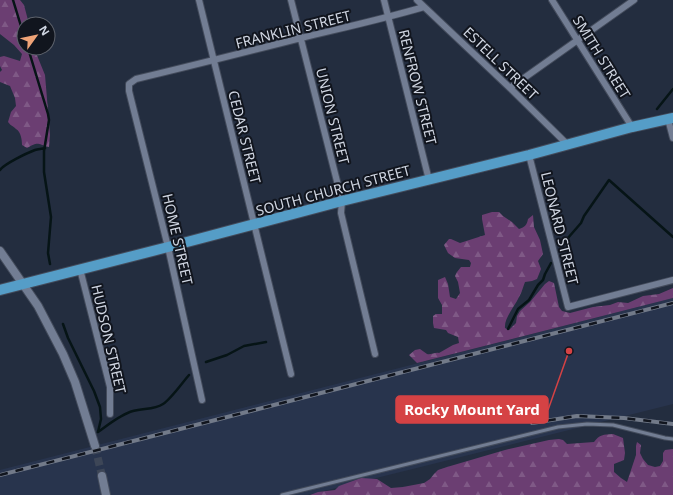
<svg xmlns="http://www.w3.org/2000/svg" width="673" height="495" font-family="'Noto Sans',sans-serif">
	<defs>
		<pattern id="forest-firs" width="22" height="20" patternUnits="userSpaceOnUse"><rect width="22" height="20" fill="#6b3e72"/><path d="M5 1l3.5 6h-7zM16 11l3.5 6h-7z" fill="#7f5986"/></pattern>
	</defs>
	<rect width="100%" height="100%" fill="#232d3f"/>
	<!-- built -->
	<path fill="#28344d" d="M673,298V404L308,495H0V470Z"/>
	<!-- forest -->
	<path fill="url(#forest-firs)" d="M0,0H20L24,5L29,24H24V48H34L45,75L50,135L49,147C37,144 39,141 27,148L22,145C22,140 21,132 16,129C12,125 12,127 8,122L11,112L16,106L15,98L10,86L0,82V72L2,70L0,66V57L4,56L20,61L22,54L14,45L0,34Z
		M492,212H499L503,216L512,222L519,229C525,227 527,225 528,219L533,215L534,227L540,240L543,254L538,261L541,269L537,279L532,281L525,282C523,287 522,292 519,297C515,306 504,318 505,328L509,330L516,323L517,316L520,311L530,302L545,284L549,281L554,283L559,307L562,311L570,313L593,307L610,305L618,302L628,303L643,296L659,294L673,288V298L417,363L409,355L415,350L420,349L427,354C431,355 435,352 439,353L453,345L459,343L458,337L448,333L446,330L434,328L433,323V316L436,314H442V305L438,298V280L445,277L448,284L450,297L456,299L460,293L458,282L455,276L457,272L461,267H470L471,263L469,260L455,258L448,253L444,245L449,239H451L460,243L485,235L482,219V215Z
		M613,434L623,438L625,453L624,460L614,464V472L621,478L627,482L636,455V446L637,442L641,445L640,453L643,459L648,465L655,467L660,466L663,461V453L665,450L673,449V495H310L318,492L335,490L339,486L361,478L377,479L391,488L403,487L424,483L430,479L434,474L438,470L447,467L505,450L549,440L559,439L563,440L567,444L594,442C600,434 603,435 613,434Z"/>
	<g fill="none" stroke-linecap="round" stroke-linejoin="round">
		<!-- stream -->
		<path stroke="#061416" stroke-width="2.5" d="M13,0L24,36
			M28,48L48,114L49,120L44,151V172L51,217L48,253L50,264
			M657,109L673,89
			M0,170C4,164 27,153 35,150C38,149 41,149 45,148
			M561,246L581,223L584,216L609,180L673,237
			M63,324L68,338L94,391L100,407L101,419L98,432
			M508,329L518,309L529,300L538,285L543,280L545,274L551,263
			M206,362L227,355L244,346L266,342
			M98,432C108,425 121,414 133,411C144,408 154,410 163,404C171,399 182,383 189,375"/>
		<!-- tertiary-tunnel -->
		<path stroke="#3d4657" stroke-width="8" stroke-dasharray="8 4" stroke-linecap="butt" d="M95,446L102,476"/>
		<!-- service casing -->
		<g stroke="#434b5b" stroke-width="5">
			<path id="service" d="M282,495L558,427L587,424L613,425L665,438L673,439"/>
		</g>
		<!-- minor casing -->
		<g stroke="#434b5b" stroke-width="8">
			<path id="minor" d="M199,0L291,374
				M291,0L342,201L341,213L375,354
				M384,0L429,180
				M417,0L510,88L568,145
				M552,0L632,127
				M510,88L634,0
				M668,119L673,138
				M529,155L568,307L673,280
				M80,269L110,387V414
				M202,400L168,247L129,91V84L136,79C191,66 246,52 301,38C342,28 383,19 424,7"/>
		</g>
		<!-- tertiary casing -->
		<g stroke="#434b5b" stroke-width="10">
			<path id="tertiary" d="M0,251L38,306L63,354L75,382L95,446
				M102,476L106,495"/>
		</g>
		<!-- primary casing -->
		<g stroke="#434b5b" stroke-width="12">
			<path id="primary" d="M0,290L168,247L342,201L529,155L632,127L673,118"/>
		</g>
		<!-- service -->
		<use href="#service" stroke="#727d93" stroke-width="3"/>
		<!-- minor -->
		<use href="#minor" stroke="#727d93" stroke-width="6"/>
		<!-- tertiary -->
		<use href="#tertiary" stroke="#727d93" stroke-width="8"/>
		<!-- primary -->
		<use href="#primary" stroke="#559dc7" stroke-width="10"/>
		<!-- rail casing -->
		<g stroke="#727a89" stroke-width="4">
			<path id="rail" d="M532,423L577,416L624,418L673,424
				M0,475L673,303"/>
		</g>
		<!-- rail -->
		<use href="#rail" stroke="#11151e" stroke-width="2.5" stroke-dasharray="8" stroke-linecap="butt"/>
	</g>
	<g text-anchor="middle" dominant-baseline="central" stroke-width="4" stroke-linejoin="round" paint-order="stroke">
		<!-- street labels -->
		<g font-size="14" fill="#d0d6e2" stroke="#11151e">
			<text transform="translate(293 29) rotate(-14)">FRANKLIN STREET</text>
			<text transform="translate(602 57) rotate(58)">SMITH STREET</text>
			<text transform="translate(501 63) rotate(44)">ESTELL STREET</text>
			<text transform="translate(418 87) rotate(76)">RENFROW STREET</text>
			<text transform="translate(333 116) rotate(76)">UNION STREET</text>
			<text transform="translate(245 137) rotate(76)">CEDAR STREET</text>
			<text transform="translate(333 190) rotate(-15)">SOUTH CHURCH STREET</text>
			<text transform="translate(560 228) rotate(76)">LEONARD STREET</text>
			<text transform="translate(178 239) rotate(77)">HOME STREET</text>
			<text transform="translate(109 339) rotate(77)">HUDSON STREET</text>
		</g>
	</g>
	<!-- callouts -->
	<path fill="none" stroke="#d54244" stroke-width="1.5" d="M569 351L548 410"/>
	<circle fill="#d54244" stroke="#11151e" stroke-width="1.5" cx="569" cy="351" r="4"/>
	<rect fill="#d54244" stroke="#d54244" stroke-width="1.5" x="396" y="396" width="152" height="27" rx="4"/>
	<g font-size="15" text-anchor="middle" font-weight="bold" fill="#fff">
		<text x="472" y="415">Rocky Mount Yard</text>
	</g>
	<!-- north arrow -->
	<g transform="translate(36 36) rotate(57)"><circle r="19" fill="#11151e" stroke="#5d626c"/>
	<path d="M0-3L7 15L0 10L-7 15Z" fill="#efa377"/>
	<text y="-6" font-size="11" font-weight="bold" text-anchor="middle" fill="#d0d6e2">N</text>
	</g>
</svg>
